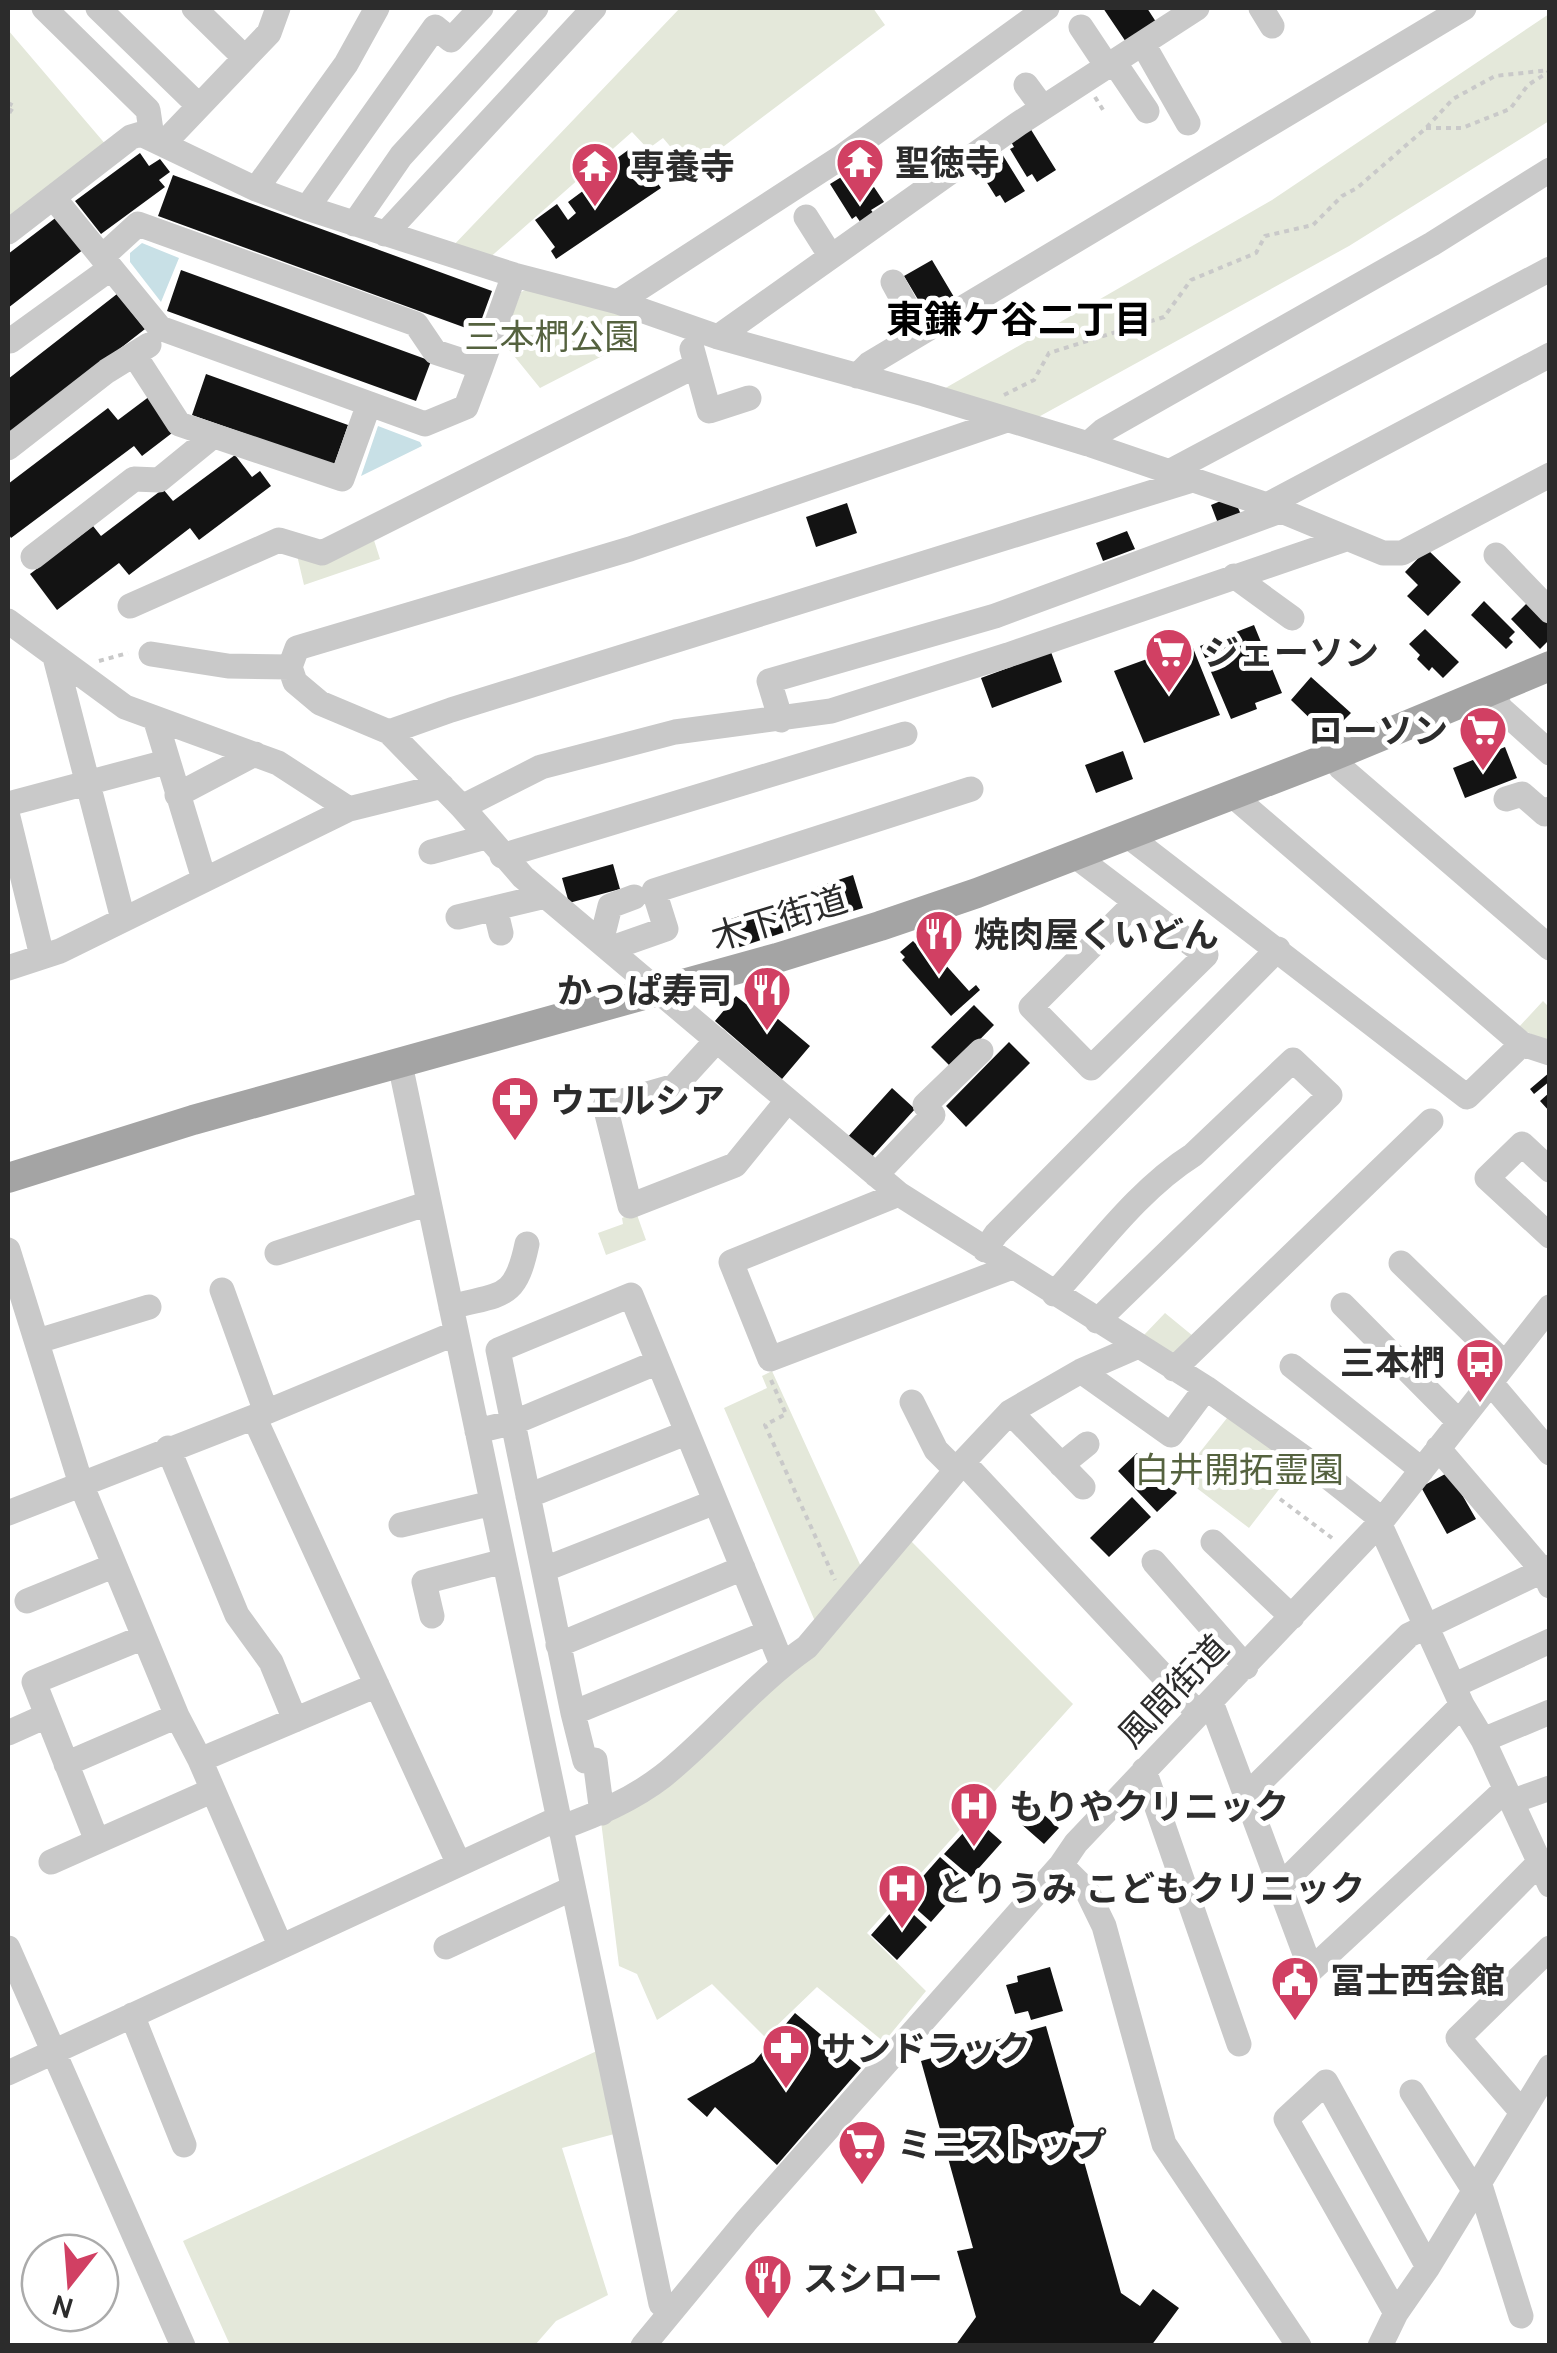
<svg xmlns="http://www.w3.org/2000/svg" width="1557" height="2353" font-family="Cabin,'Noto Sans JP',sans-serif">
	<rect width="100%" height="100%" fill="#fff"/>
	<!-- green -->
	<path fill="#e4e8da" d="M680,8H873L885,25L691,171L663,138L648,149L632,132L487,260L450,249Z
		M1549,14V121L1349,246L1033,420L942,390L1272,200Z
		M8,30L107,146L8,224Z
		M528,289L640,320L604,340L610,352L540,388L502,341L521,292Z
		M372,534L380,559L304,585L296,551Z
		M1543,1001L1549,1007V1042L1518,1028Z
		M636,1212L646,1240L606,1255L598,1233L623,1224L622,1218Z
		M1165,1313L1193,1336L1176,1356L1143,1336Z
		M772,1371L863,1571L817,1626L724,1408L767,1388L762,1376Z
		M1231,1413L1301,1461L1249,1528L1181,1476Z
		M907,1537L1073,1704L867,1933L926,1991L884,2042L817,1987L765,2037L712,1984L657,2020L637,1974L619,1966L601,1821L666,1781Z
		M599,2050L618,2133L562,2148L608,2295L556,2321L535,2345H230L183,2241Z"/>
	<!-- water -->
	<path fill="#c8e0e6" d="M142,243L179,258L161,302L130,262V253Z
		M378,426L420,442L422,446L361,476Z"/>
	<!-- building -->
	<path fill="#131313" d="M1103,8H1147L1158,25L1128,45Z
		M1030,128L1056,170L1037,182L1032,174L1027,177L1010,149L1014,147L1010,140Z
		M631,148L641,161L646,157L656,172L652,175L661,188L556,259L551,251L555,247L535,220L557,204L568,220L576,213L568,202L595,182L591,177Z
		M999,149L1025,191L1005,203L1000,195L996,197L979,170L983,168L979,161Z
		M140,153L149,166L160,159L170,172L159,180L165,187L101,234L75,201Z
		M173,175L492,291L477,332L158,216Z
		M843,176L856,197L874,187L884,202L871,210L875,215L861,223L856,216L852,219L830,184Z
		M58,216L84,249L8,308V254Z
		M932,260L954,297L926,313L904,276Z
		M181,270L431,361L416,401L167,311Z
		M117,294L145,329L8,436V379Z
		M206,374L348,425L334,465L192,415Z
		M150,396L176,430L142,456L134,446L11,538L8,533V484L108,408L118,420Z
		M235,455L252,477L260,471L271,486L199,540L190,528L129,575L119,563L57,610L30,574L93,526L101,536L163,489L173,501Z
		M1228,498L1236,503L1242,517L1219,526L1211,505Z
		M847,503L857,533L816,547L806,517Z
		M1127,531L1135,549L1103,561L1096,543Z
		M1427,549L1461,582L1428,616L1407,596L1418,585L1405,572Z
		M1484,601L1515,632L1509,638L1513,642L1506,649L1471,615Z
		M1529,601L1550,622V639L1540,649L1511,619Z
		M1254,625L1282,693L1255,703L1257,709L1231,719L1200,646Z
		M1425,629L1459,662L1443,678L1432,667L1429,671L1417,659L1420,655L1409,644Z
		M1191,643L1220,715L1144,743L1114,671Z
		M1051,652L1062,682L992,708L981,678Z
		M1311,677L1351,713L1328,736L1291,700Z
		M1505,747L1517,778L1465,798L1453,768Z
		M1123,751L1133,779L1096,793L1085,765Z
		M613,864L620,889L569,903L562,878Z
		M853,875L863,908L827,919L817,887Z
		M775,904L785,932L734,949L725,921Z
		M913,941L920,948L926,943L969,991L976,985L980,990L951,1016L902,960L905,957L900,952Z
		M736,996L746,1004L752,997L810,1046L782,1079L715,1021Z
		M974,1005L994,1025L952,1068L931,1047Z
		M1009,1042L1030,1063L966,1127L946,1106Z
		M1550,1072V1081L1534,1094L1530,1089Z
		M892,1088L915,1109L868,1161L845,1140Z
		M1550,1092V1112L1540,1101Z
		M1137,1453L1177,1493L1157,1512L1118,1471Z
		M1449,1472L1476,1519L1447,1534L1421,1487Z
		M1132,1497L1151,1517L1109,1557L1090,1538Z
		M1034,1806L1059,1828L1044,1844L1020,1823Z
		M976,1819L1002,1842L971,1877L944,1854Z
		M940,1857L967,1881L931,1922L904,1898Z
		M900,1902L927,1927L897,1960L871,1935Z
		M1050,1967L1063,2011L1031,2020L1028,2011L1015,2014L1006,1985L1018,1982L1017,1976Z
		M795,2013L861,2068L777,2165L715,2107L707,2117L687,2099L754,2062Z
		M1046,2026L1121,2293L1140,2306L1153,2289L1179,2308L1151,2346H955L976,2317L957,2251L973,2248L921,2061Z"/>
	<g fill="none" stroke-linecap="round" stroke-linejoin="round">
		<!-- path -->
		<path stroke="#c9c9c9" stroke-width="4" stroke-dasharray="5 5" stroke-linecap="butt" d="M1095,97L1105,113
			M8,103L14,106L8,115
			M1426,128H1462L1510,109L1528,85L1550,71
			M1004,395L1034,380L1049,353L1164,317L1191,280L1256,253L1265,236L1313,225L1342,196L1357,188L1426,128L1453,99L1495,76L1550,70
			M99,661L128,653
			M771,1380L786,1414L765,1425L835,1580
			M1280,1499L1336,1541"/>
		<!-- minor -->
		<path stroke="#c9c9c9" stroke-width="25" d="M44,8L148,110L152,137
			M98,8L199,106
			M194,8L245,58
			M1261,8L1272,26
			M1081,27L1107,66
			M1143,44L1188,123
			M1114,62L1147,111
			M1026,85L1043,108
			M164,143L269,33L278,8
			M256,189L346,64L377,8
			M57,202L160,328L425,424L466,407L481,367L435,352L416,324L138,224L102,257
			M307,208L435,27L451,40L481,8
			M806,217L830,255
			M354,224L401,156L536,8
			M8,232L131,137L141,134L256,189L307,208L514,275L618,302L718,337L924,394L1088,444L1267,505L1383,553H1402L1550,475
			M385,234L594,8
			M893,282L921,333
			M618,302L840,158L1047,8
			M718,337L1018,124L1197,8
			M10,341L111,268
			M692,349L709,411L749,398
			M135,356L179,424L342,479L369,404
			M481,367L514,275
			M857,376L869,364L1464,8
			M1007,420L630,549L297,648L290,667L295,682L320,703L389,732L462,807L523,877L899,1194L1206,1388L1304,1458L1375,1514L1462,1705L1483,1740L1550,1885
			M1088,444L1104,430L1432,244L1550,170
			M8,448L107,371L149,345
			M1169,472L1550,269
			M1267,505L1550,355
			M1496,555L1550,611
			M33,557L134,479L159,480L213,436
			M1234,576L1292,618
			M130,606L279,540L322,553L695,366
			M8,621L125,707L278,763L349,809
			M151,654L228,666L290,667
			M55,657L123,919
			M1493,690L1500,708L1550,753
			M155,718L204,879
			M781,720L769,681L995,616L1280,511
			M389,732L451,710L1192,480
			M1337,753L1340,767L1550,948
			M1231,794L1522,1044L1550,1053
			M177,795L255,754
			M1506,799L1522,794L1545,814L1550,809
			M8,804L166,762
			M462,807L541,767L675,732L831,711L1008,655L1346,539
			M8,817L42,956
			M1127,835L1467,1097L1522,1044
			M431,852L486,837
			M1074,855L1206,955L1091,1068L1031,1007L1136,902
			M502,856L905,734
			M495,908L501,933
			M458,917L545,896
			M601,942L610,906L634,897
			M609,949L666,929L654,891L971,789
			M8,968L60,951L349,809L442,786
			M717,1040L675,1086L605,1106L630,1206L735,1165L787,1101
			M400,1064L661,2304L670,2311
			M1550,1170L1522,1144L1487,1178L1550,1236
			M876,1175L933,1115L925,1105L981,1051
			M899,1194L731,1262L770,1359L1012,1267
			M8,1250L81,1484L177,1716L200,1760L280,1945
			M985,1250L996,1234L1278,949
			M277,1253L429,1203
			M1401,1263L1505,1364
			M222,1290L266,1412
			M1054,1294C1097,1247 1139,1189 1193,1155L1293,1060L1330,1095L1097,1321
			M1343,1305L1458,1421
			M451,1307C502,1293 515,1301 527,1244
			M38,1341L149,1307
			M1292,1366L1422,1470
			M1174,1369L1431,1121
			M1081,1371L1171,1435L1206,1388
			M1490,1382L1550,1453
			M912,1402L936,1450L956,1470
			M1010,1412L1083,1487
			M254,1417L458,1862
			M477,1431L515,1422L658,1362
			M168,1448L237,1615L271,1662L295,1720
			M1438,1448L1544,1572L1550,1586
			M963,1462L1199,1714
			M1061,1465L1087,1444
			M528,1496L686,1433
			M8,1513L254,1417L456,1333
			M401,1525L492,1503
			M1213,1542L1292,1617
			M1154,1562L1246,1667
			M545,1569L715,1502
			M27,1601L113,1566
			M432,1616L424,1582L504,1561
			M558,1645L743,1568
			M1455,1685L1550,1641
			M1211,1702L1311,1970L1504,1791
			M573,1713L767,1633
			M8,1733L46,1716
			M1483,1740L1550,1712
			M200,1760L377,1685
			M66,1764L177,1716
			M1144,1770L1239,2044
			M1247,1795L1409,1635L1550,1567
			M1511,1802L1550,1788
			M602,1813L595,1760L585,1761L573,1713L498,1350L631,1295L782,1664
			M560,1828C596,1815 632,1800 663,1776C713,1736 754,1684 807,1647L963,1462L1010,1412L1081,1371L1136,1347
			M97,1841L34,1682L144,1637
			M51,1862L211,1791
			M1061,1865L1087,1891L1104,1926L1164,2144L1299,2346
			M1280,1886L1462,1705
			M446,1947L571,1889
			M8,1948L183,2346
			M1437,1966L1539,1863
			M132,2015L184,2145
			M8,2073L557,1819
			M1412,2092L1474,2190
			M1522,2112L1458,2038L1550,1948
			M1479,2182L1521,2316
			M1396,2313L1286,2119L1326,2082L1428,2267
			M643,2346L747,2220L1061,1865L1076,1843L1380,1523L1550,1307
			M1380,2346L1396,2313L1428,2267L1550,2067"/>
		<!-- major -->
		<path stroke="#a4a4a4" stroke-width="30" d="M8,1178L193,1120L777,958L880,926L977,893L1328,758L1550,666"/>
	</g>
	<!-- icons -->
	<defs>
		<g id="temple-pin" transform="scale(2.5)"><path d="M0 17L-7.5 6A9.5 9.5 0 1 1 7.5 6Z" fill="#d14063" stroke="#fff"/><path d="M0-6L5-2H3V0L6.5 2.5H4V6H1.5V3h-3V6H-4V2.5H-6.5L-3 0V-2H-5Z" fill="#fff"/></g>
		<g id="supermarket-pin" transform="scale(2.5)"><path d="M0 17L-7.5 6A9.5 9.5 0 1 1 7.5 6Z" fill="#d14063" stroke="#fff"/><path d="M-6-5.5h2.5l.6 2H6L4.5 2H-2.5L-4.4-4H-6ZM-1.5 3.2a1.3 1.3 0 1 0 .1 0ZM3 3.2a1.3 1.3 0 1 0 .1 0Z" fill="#fff"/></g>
		<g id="restaurant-pin" transform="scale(2.5)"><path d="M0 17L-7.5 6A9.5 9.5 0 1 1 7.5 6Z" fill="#d14063" stroke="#fff"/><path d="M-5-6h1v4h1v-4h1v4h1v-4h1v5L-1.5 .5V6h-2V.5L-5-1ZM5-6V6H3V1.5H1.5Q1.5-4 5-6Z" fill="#fff"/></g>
		<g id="pharmacy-pin" transform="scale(2.5)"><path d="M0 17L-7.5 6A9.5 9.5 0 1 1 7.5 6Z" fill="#d14063" stroke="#fff"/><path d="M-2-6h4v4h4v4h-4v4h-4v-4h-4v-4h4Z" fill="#fff"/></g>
		<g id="bus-pin" transform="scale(2.5)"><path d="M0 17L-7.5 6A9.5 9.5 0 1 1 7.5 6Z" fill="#d14063" stroke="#fff"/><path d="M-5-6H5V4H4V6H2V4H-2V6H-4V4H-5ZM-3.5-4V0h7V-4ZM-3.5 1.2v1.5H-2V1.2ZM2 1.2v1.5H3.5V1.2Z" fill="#fff"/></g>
		<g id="hospital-pin" transform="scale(2.5)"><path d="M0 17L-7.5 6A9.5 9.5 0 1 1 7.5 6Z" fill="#d14063" stroke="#fff"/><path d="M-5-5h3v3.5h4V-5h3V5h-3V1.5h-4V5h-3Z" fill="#fff"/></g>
		<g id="civic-pin" transform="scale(2.5)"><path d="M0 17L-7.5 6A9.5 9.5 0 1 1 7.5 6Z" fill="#d14063" stroke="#fff"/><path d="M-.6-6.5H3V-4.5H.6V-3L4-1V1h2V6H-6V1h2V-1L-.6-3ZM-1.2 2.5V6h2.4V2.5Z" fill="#fff"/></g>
	</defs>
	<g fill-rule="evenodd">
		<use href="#temple-pin" x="860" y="162"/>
		<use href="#temple-pin" x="595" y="166"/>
		<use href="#supermarket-pin" x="1169" y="652"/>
		<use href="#supermarket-pin" x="1483" y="730"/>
		<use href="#restaurant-pin" x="939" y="934"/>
		<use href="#restaurant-pin" x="767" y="990"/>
		<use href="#pharmacy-pin" x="515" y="1100"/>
		<use href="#bus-pin" x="1480" y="1362"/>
		<use href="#hospital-pin" x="974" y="1806"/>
		<use href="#hospital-pin" x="902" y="1888"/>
		<use href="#civic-pin" x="1295" y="1980"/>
		<use href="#pharmacy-pin" x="786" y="2048"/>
		<use href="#supermarket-pin" x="862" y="2144"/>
		<use href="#restaurant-pin" x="768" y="2278"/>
	</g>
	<g text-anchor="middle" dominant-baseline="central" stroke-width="10" stroke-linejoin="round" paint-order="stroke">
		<!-- poi labels -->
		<g font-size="35" font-weight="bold" fill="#2c2c2c" stroke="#fff" text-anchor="start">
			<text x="895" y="162">聖徳寺</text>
			<text x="630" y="166">専養寺</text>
			<text x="1204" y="652">ジェーソン</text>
			<text x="1448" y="730" text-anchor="end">ローソン</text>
			<text x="974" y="934">焼肉屋くいどん</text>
			<text x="732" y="990" text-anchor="end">かっぱ寿司</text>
			<text x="550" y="1100">ウエルシア</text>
			<text x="1445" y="1362" text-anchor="end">三本椚</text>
			<text x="1009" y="1806">もりやクリニック</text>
			<text x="937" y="1888">とりうみ こどもクリニック</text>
			<text x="1330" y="1980">冨士西会館</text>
			<text x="821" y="2048">サンドラック</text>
			<text x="897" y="2144">ミニストップ</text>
			<text x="803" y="2278">スシロー</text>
		</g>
		<!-- park labels -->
		<g font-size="35" fill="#55623f" stroke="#fff">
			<text x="552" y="336">三本椚公園</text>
			<text x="1239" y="1469">白井開拓霊園</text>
		</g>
		<!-- street labels -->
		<g font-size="35" fill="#2c2c2c" stroke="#fff">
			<text transform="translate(779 918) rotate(-17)">木下街道</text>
			<text transform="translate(1173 1691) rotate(-46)">風間街道</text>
		</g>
		<!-- neighbourhood labels -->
		<g font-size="38" font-weight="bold" fill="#000" stroke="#fff">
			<text x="1019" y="319">東鎌ケ谷二丁目</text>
		</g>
	</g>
	<!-- border -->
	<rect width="1557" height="2353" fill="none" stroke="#2c2c2c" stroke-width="20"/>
	<!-- north arrow -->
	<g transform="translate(70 2283) rotate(197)"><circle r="48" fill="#ffffff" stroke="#ababab" stroke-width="2.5"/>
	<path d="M0-8L18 38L0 25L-18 38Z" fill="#d14063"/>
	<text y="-15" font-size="28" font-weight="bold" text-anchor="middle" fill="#2c2c2c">N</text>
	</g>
</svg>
